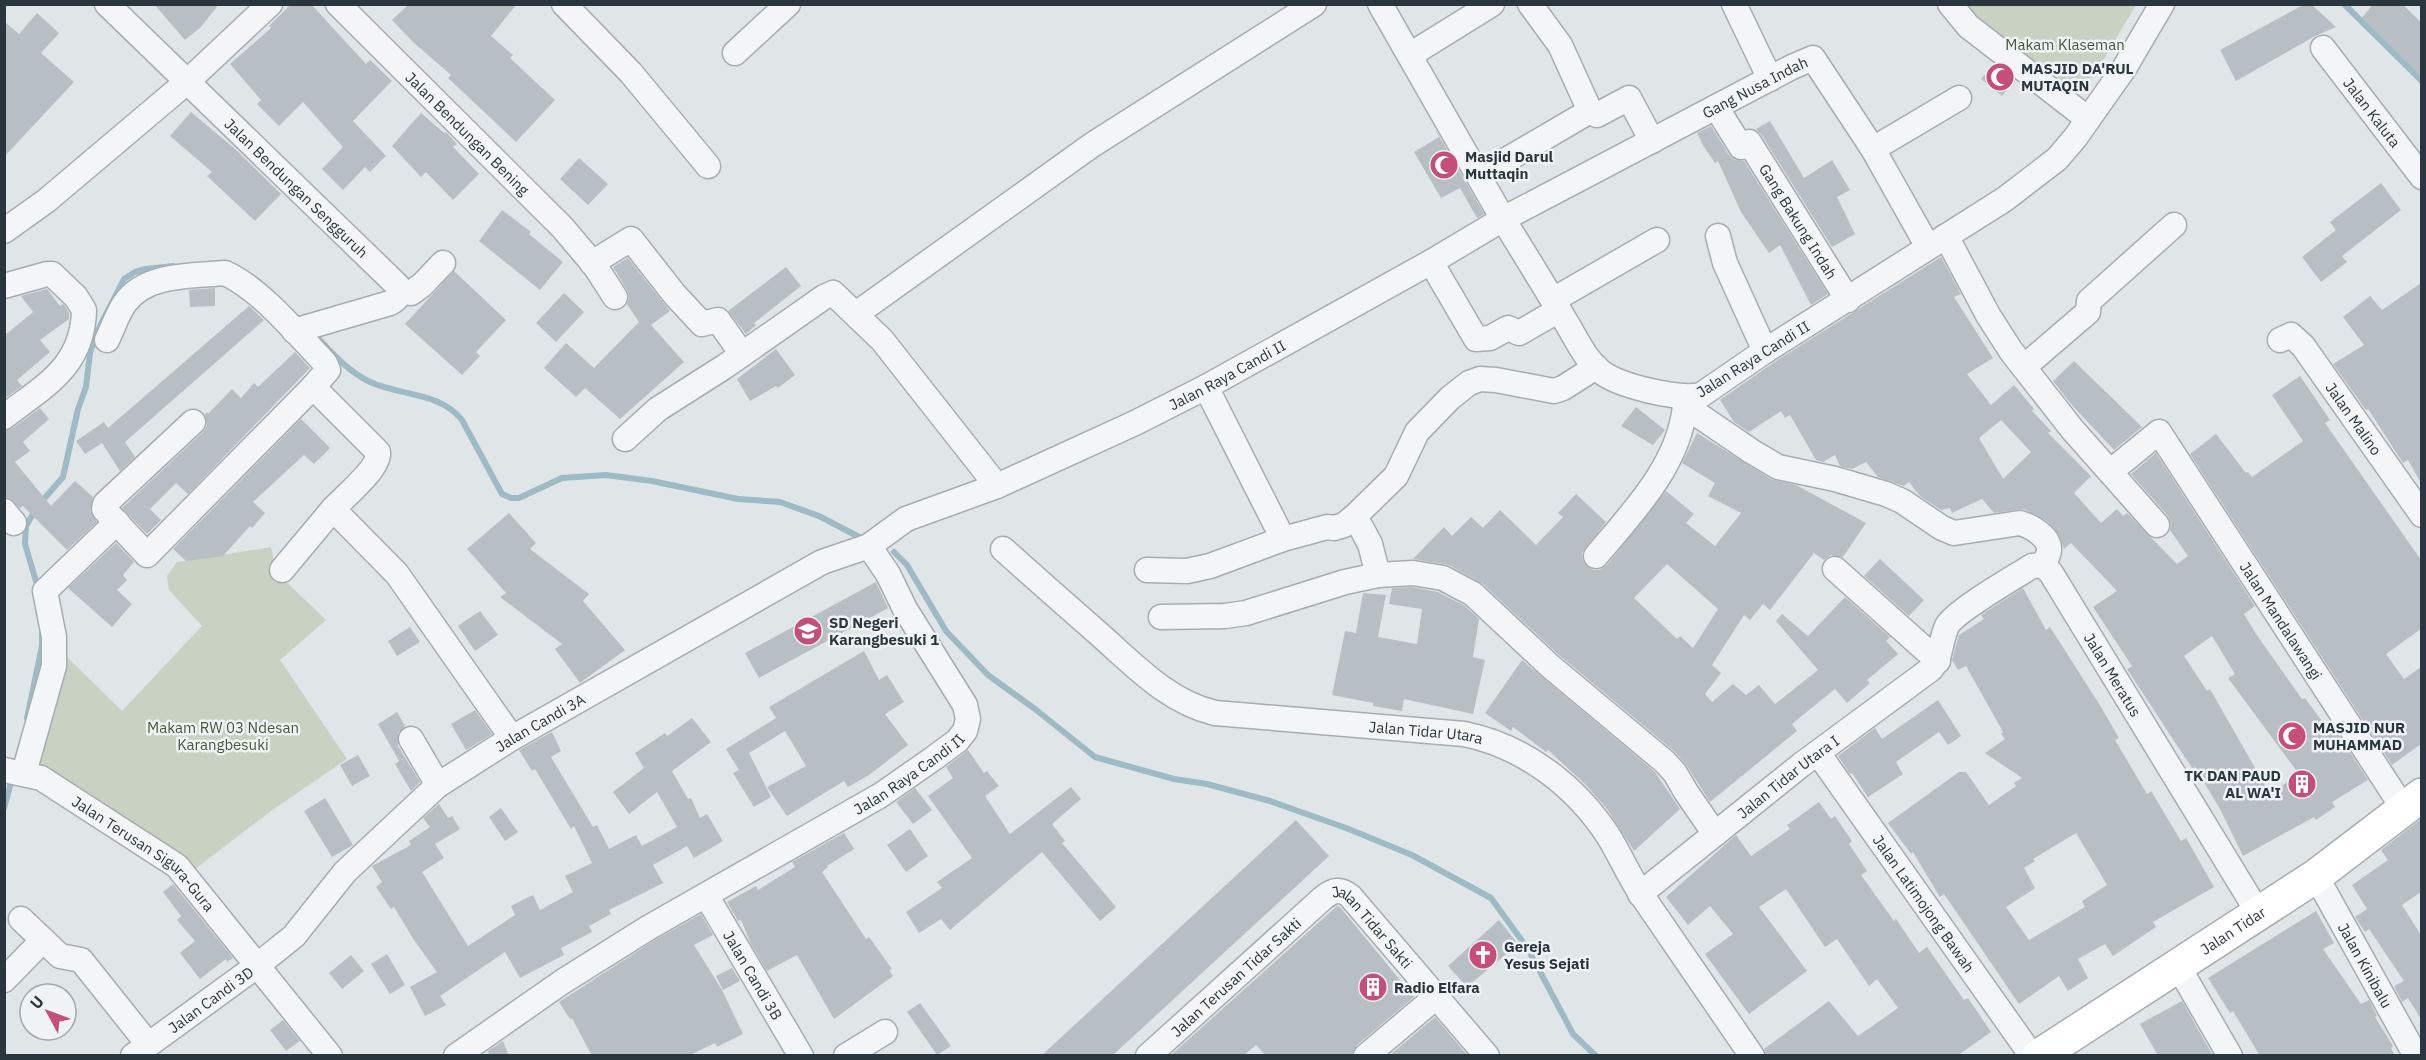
<svg xmlns="http://www.w3.org/2000/svg" width="2426" height="1060" font-family="'IBM Plex Sans',sans-serif">
	<rect width="100%" height="100%" fill="#e0e5e8"/>
	<!-- green -->
	<path fill="#c9d1c2" d="M1961,5H2136L2095,74L2069,99Z
		M271,547L277,573L326,620L280,660L347,759L271,811L195,869L34,762L62,652L122,711L202,626L169,590L167,576L177,562Z"/>
	<g fill="none" stroke-linecap="round" stroke-linejoin="round">
		<!-- stream -->
		<path stroke="#9ebac5" stroke-width="6" d="M2344,4L2422,81
			M318,338C334,355 349,372 370,382C401,396 440,392 462,420L502,494L511,498H519L562,478L606,475L652,481L738,499L780,502L819,516L863,539
			M894,552L907,565L946,631L988,675L1035,709L1095,757L1174,779L1207,784L1270,801L1346,828L1412,855L1491,898L1528,949L1573,1034L1596,1056
			M38,588L25,544L26,526L37,507L63,477L78,409L86,387L90,353L97,332L124,279L135,272L146,269L173,266
			M27,718L42,646V631
			M4,808L11,783"/>
	</g>
	<!-- building -->
	<path fill="#b8bfc4" fill-rule="evenodd" d="M154,4H219L201,27L185,40Z
		M291,4H311L366,64L370,60L392,81L353,121L386,156L370,172L365,167L343,190L322,169L343,147L303,102L279,126L257,104L261,100L230,64L271,28L269,26Z
		M409,4H517L491,36L513,55L510,58L555,100L516,142L448,78L451,75L413,42L392,20Z
		M2305,4H2311L2336,27L2315,36L2236,81L2220,50Z
		M2373,4H2402L2421,22V76L2362,18Z
		M37,13L59,33L41,53L74,82L4,157V21L19,34Z
		M1994,64L2015,81L2002,96L1981,79Z
		M191,112L234,148L281,194L255,221L207,176L212,172L170,136Z
		M421,113L444,133L446,132L457,144L453,147L479,174L453,200L426,172L421,177L392,146Z
		M1770,121L1804,178L1832,160L1850,190L1837,197L1855,234L1832,247L1761,134L1756,129Z
		M1711,126L1729,155L1735,160L1744,161L1828,294L1811,305L1780,245L1769,253L1741,212L1718,161L1715,163L1704,147L1697,133Z
		M1435,129L1484,214L1477,218L1460,188L1441,198L1414,152L1439,137Z
		M579,158L608,184L588,205L560,179Z
		M2381,183L2401,210L2342,256L2347,262L2321,282L2302,257L2336,230L2330,222Z
		M502,210L531,232L529,234L563,262L540,290L479,241Z
		M1941,257L1961,294L1954,297L1993,358L1967,374L1991,405L2014,385L2034,409L2032,411L2051,431L2048,433L2091,476L2074,493L2101,523L2117,509L2123,516L2127,513L2177,564L2188,556L2170,530L2171,523L2168,516L2131,474L2156,453L2255,606L2244,614L2256,634L2302,699L2305,698L2332,735L2337,732L2368,780L2332,802L2335,807L2316,820L2314,817L2243,856L2220,809L2195,767L2193,769L2178,747L2127,669L2132,666L2093,607L2117,591L2071,543L2064,549L2059,535L2048,522L2024,509L1994,513L1982,499L1952,513L1950,508L1941,510L1920,496L1909,482L1904,486L1878,477L1866,462L1852,469L1840,466L1835,455L1823,462L1816,460L1790,415L1785,418L1781,411L1749,432L1734,422L1720,400L1773,363ZM2001,420L2031,452L2003,479L1979,438ZM2212,636L2235,674L2228,678L2299,774L2270,794L2210,689L2207,691L2184,656Z
		M628,258L670,311L651,325L684,362L620,419L585,388L576,397L544,368L566,343L594,368L639,322L627,304L629,297L627,290L613,267Z
		M786,267L801,286L754,323L756,325L746,334L728,311Z
		M454,271L506,320L476,352L480,356L462,375L405,324Z
		M2421,283V483L2408,460L2403,463L2368,409L2366,410L2333,364L2364,345L2343,317L2370,296L2382,310Z
		M215,288V306L190,307L189,290Z
		M47,289L60,306L63,304L65,306L69,313V319L40,340L50,352L17,380L22,386L4,399V336L33,312L21,296Z
		M564,293L584,312L556,342L536,323Z
		M249,306L264,320L125,442L135,457L120,471L102,443L85,454L76,441L104,422L108,428Z
		M776,349L795,375L778,388L776,386L750,401L737,379Z
		M295,352L310,368L188,494L176,483L150,509L161,520L147,534L122,508L203,432L207,426L205,414L207,412L208,414L232,389L241,398L254,383L258,387Z
		M2074,361L2142,427L2114,450L2071,404L2053,381Z
		M2300,376L2330,420L2325,423L2421,560V629L2386,654L2404,679L2421,667V744L2392,765L2190,454L2216,434L2246,473L2248,472L2252,477L2303,441L2272,395Z
		M1636,407L1665,430L1653,445L1621,426Z
		M40,408L49,419L23,442L30,451L15,462L51,506L75,481L93,497L90,512L97,522L67,550L23,506L20,508L9,498L4,497V431L13,428Z
		M301,419L330,448L314,464L304,455L253,502L265,513L252,528L250,526L223,556L186,561L173,549Z
		M1697,433L1771,479L1796,485L1866,523L1843,557L1831,555L1824,560L1814,553L1770,610L1763,604L1750,620L1744,615L1712,665L1721,673L1705,694L1712,702L1733,684L1746,695L1759,685L1775,704L1818,670L1776,621L1782,614L1808,636L1845,597L1890,637L1886,641L1898,654L1867,680L1870,683L1847,703L1835,689L1792,724L1797,731L1710,802L1687,766L1675,752L1559,655L1483,584L1449,565L1413,559L1444,527L1452,536L1471,517L1483,528L1500,510L1536,545L1563,517L1558,513L1576,494L1606,522L1582,553L1583,561L1593,570H1600L1607,565L1666,491L1694,514L1686,523L1715,546L1741,513L1708,496L1715,483L1682,463ZM1667,564L1718,609L1693,648L1680,636L1677,639L1634,598Z
		M509,513L536,543L530,549L589,594L583,601L625,650L580,683L555,649L562,644L500,597L506,593L467,549Z
		M116,543L134,562L123,575L127,580L117,590L132,604L112,627L68,588Z
		M1880,559L1924,600L1909,616L1864,576Z
		M876,582L888,608L759,678L745,653Z
		M1412,587L1438,592L1465,606L1479,619L1473,657L1485,660L1473,714L1404,699L1402,711L1373,706V703L1332,695L1345,631L1356,633L1363,593L1386,595L1378,637L1417,644L1422,609L1389,604L1392,588Z
		M2023,588L2046,630L2050,627L2101,707L2119,738L2115,740L2147,794L2151,791L2181,841L2186,838L2214,887L2153,922L2156,927L2113,956L2105,944L2078,959L2088,978L2068,991L2059,976L2019,1004L1944,894L1940,897L1913,852L1911,854L1888,823L1959,772H1966L1989,805L2016,786L2014,783L2022,778L1985,753L2005,739L2001,734L2003,732L1966,666L1958,670L1952,660L1959,635L1984,619L1981,615ZM2076,833L2107,885L2082,901L2085,907L2029,940L2006,907L2035,888L2024,868L2035,861L2033,859Z
		M480,611L498,635L475,651L458,626Z
		M410,627L420,642L397,656L388,641Z
		M864,651L879,680L887,675L904,702L885,714L908,745L869,775L848,787L844,781L787,816L767,787L806,766L785,731L749,753L771,797L754,807L733,773L739,770L726,749L776,718L769,707Z
		M1522,660L1655,772L1680,809L1634,851L1607,809L1586,785L1548,750L1546,752L1513,727L1511,731L1485,713Z
		M1938,700L1961,736L1948,745L1939,732L1896,762L1903,774L1868,797L1852,773L1850,774L1838,756L1875,728L1882,739Z
		M475,710L492,734L466,750L451,724Z
		M397,712L405,726L398,733V746L420,782L411,791L395,764L399,761L378,724Z
		M692,718L711,742L672,771L688,799L691,798L700,818L707,814L723,841L694,858L687,846L653,865L663,883L609,910L611,914L589,926L592,932L561,948L564,955L520,978L505,952L440,996L446,1005L425,1016L410,987L437,972L414,940L394,907L391,909L376,887L382,882L372,866L411,845L409,841L430,827L423,818L439,804L448,818L452,816L460,829L435,844L444,858L422,872L468,946L515,915L511,906L533,895L540,910L573,892L565,876L592,863L574,826L571,829L535,769L532,771L519,750L552,732L561,751L551,757L593,827L597,825L609,849L636,835L642,846L677,827L657,792L629,814L613,792L644,768L635,753L665,733L667,736Z
		M968,750L984,773L987,771L999,786L985,796L1010,834L1071,787L1081,799L1052,824L1065,841L1062,843L1116,907L1100,921L1042,852L950,930L941,919L919,933L906,912L942,888L937,882L972,858L928,796L953,778L946,767Z
		M358,755L370,776L352,786L340,765Z
		M915,788L932,810L913,824L896,802Z
		M325,798L353,845L332,857L304,811Z
		M1819,802L1831,819L1835,816L1852,841L1849,844L1867,871L1861,875L1894,921L1896,919L1919,953L1927,947L1964,1000L1968,998L1991,1032L1957,1056H1766L1764,1049L1829,1001L1858,1036L1898,1008L1877,979L1869,986L1837,939L1825,947L1786,889L1759,907L1807,971L1749,1014L1705,954L1733,934L1710,906L1688,925L1666,897L1736,835L1751,856L1790,829L1787,825Z
		M501,808L518,832L505,841L489,817Z
		M2421,819V892L2402,905L2421,935V1019L2408,998L2402,1002L2394,986L2404,981L2369,929L2365,932L2355,917L2367,909L2352,885L2388,860L2381,850Z
		M1296,820L1329,856L1112,1056H1041Z
		M910,829L928,856L906,872L887,845Z
		M844,833L854,849L827,866L828,867L822,872L866,939L869,937L892,969L889,970L893,976L834,1019L797,955L767,971L751,944L741,920L738,921L727,902L756,886L758,890L795,867L792,862Z
		M173,884L233,958L227,962L226,959L200,979L180,953L195,941L177,920L181,916L163,892Z
		M1337,906L1340,907L1414,997L1357,1045L1352,1056H1266L1256,1045L1243,1056H1170Z
		M2316,911L2334,943L2323,949L2361,1004L2369,1000L2377,1016L2375,1017L2393,1046L2391,1048L2395,1056H2260L2233,1011L2230,1013L2208,978Z
		M701,914L713,935L694,945L722,990L743,1034L717,1047L715,1043L688,1056H592L572,1018L570,1019L559,1002L655,940Z
		M1499,920L1518,944L1467,987L1448,966Z
		M387,954L405,985L390,994L371,964Z
		M351,955L364,971L342,989L329,973Z
		M732,968L740,981L723,990L716,976Z
		M2182,1001L2213,1056H2158L2140,1024Z
		M920,1003L951,1046L937,1055L907,1012Z
		M1435,1017L1468,1056H1389Z
		M283,1020L300,1041L286,1051L270,1030Z
		M503,1041L509,1056H490L488,1051Z"/>
	<g fill="none" stroke-linecap="round" stroke-linejoin="round">
		<!-- street casing -->
		<g stroke="#a6adb2" stroke-width="27">
			<g id="street">
				<path id="s1" d="M107,4L398,286C401,294 398,299 390,303L294,331"/>
				<path id="s2" d="M338,4L562,227L595,266L615,297"/>
				<path d="M564,4L631,73L708,166"/>
				<path id="s3" d="M1380,4L1503,219L1792,67L1813,58L1873,149L1928,247"/>
				<path d="M1530,4L1560,45L1590,111"/>
				<path d="M1734,4L1770,79"/>
				<path d="M1950,4L1968,26L2088,119"/>
				<path id="s4" d="M2323,48L2422,177"/>
				<path d="M735,53L788,4"/>
				<path d="M1410,55L1492,4"/>
				<path id="s5" d="M1716,107L1741,147L1749,142L1848,300"/>
				<path d="M1873,149L1959,98"/>
				<path d="M1479,176L1590,111L1597,115L1629,98L1652,141"/>
				<path d="M4,231L46,201L188,81L270,4"/>
				<path d="M1718,236L1725,263L1765,351"/>
				<path d="M1946,236L1988,315L2011,351L2072,429L2157,525"/>
				<path d="M1431,262L1476,339L1490,338L1508,328L1519,333L1559,310"/>
				<path d="M592,263L631,239L675,295L702,324L718,320L742,354"/>
				<path d="M4,286L47,274H52L76,297L84,310C83,367 44,386 4,417"/>
				<path d="M400,291L411,293L422,285L443,263"/>
				<path d="M1553,300L1657,240"/>
				<path d="M856,314L1092,145L1314,4"/>
				<path d="M107,340C113,328 117,314 125,303C146,273 193,276 225,273C262,290 297,334 325,363L328,370L313,387L378,452C380,468 344,497 333,509L397,574L512,738"/>
				<path id="s6" d="M2280,340L2291,335L2303,346L2422,515"/>
				<path d="M2025,366L2088,312L2089,301L2174,225"/>
				<path d="M1206,387L1283,539L1327,527L1334,528L1344,525L1355,516L1396,476L1417,432L1450,398L1469,383L1480,379L1496,380L1554,391L1563,388L1596,367"/>
				<path d="M1691,397L1685,406L1751,451L1778,467L1835,479L1886,494L1902,501L1942,528L1954,533L2020,523C2031,526 2050,537 2049,550C2049,555 2045,561 2043,565"/>
				<path d="M193,422L105,504L104,509L147,555L313,387"/>
				<path d="M625,439L658,409L724,367L824,297L833,293L882,340L997,486"/>
				<path id="s7" d="M2110,472L2159,432L2403,808"/>
				<path d="M4,511L14,523"/>
				<path d="M1355,516L1370,544L1378,575"/>
				<path id="s8" d="M1003,549C1035,578 1067,606 1099,634C1134,665 1168,702 1215,713L1464,734C1524,746 1576,786 1609,837C1621,857 1630,878 1643,897C1679,950 1716,1003 1752,1056"/>
				<path d="M1596,556C1633,512 1679,465 1685,406"/>
				<path d="M1835,569L1938,661"/>
				<path d="M282,570L333,509"/>
				<path d="M1147,570L1187,571L1210,566L1283,539"/>
				<path d="M1161,617L1225,616L1246,613L1345,582L1378,575L1413,573L1443,578L1473,594L1550,666L1665,762L1675,773L1686,792L1715,834"/>
				<path d="M411,739L438,785"/>
				<path id="s9" d="M1818,753L2032,1056"/>
				<path id="s10" d="M4,770L41,778L177,866L330,1056"/>
				<path d="M24,773L54,666V637L45,591L117,522"/>
				<path id="s11" d="M2316,876L2416,1056"/>
				<path id="s12" d="M1640,894L1801,765L1931,669C1942,656 1940,641 1947,626C1955,611 2015,577 2032,566L2043,565L2051,573L2259,914"/>
				<path id="s13" d="M706,895L801,1056"/>
				<path d="M21,919L60,956L81,960L148,1044"/>
				<path d="M2178,966L2230,1056"/>
				<path d="M4,980L43,940"/>
				<path id="s14" d="M133,1056L258,965L294,936L345,872L438,785L512,738L822,562L869,546L906,519L997,486L1135,423L1206,387L1431,262L1503,219C1524,253 1545,287 1566,322C1576,338 1585,359 1600,371C1618,386 1678,400 1701,395L1765,351L2005,199L2057,159L2075,138L2125,67L2162,4"/>
				<path id="s15" d="M456,1056L562,982L648,928L881,795L934,758L957,741L965,731L968,719L965,705L905,609L888,574L869,546"/>
				<path d="M846,1056L885,1032"/>
				<path id="s16" d="M1148,1056L1323,898C1333,890 1340,888 1350,896L1487,1056"/>
				<path d="M1366,1056L1436,997"/>
			</g>
		</g>
		<!-- secondary casing -->
		<g stroke="#a6adb2" stroke-width="36">
			<g id="secondary">
				<path id="s17" d="M2039,1056L2316,876L2422,795"/>
			</g>
		</g>
		<!-- street -->
		<use href="#street" stroke="#f3f5f7" stroke-width="24"/>
		<!-- secondary -->
		<use href="#secondary" stroke="#fff" stroke-width="33"/>
	</g>
	<!-- icons -->
	<defs>
		<g id="mosque-disc" transform="scale(1.5)"><circle r="9.5" fill="#c34f7a" stroke="#f0f3f6"/><path d="M3.5-4.9A6 6 0 1 0 3.5 4.9A5 5 0 1 1 3.5-4.9Z" fill="#fff"/></g>
		<g id="school-disc" transform="scale(1.5)"><circle r="9.5" fill="#c34f7a" stroke="#f0f3f6"/><path d="M0-5L7-2L0 1L-7-2ZM-4 1L0 2.5L4 1V4Q0 6-4 4Z" fill="#fff"/></g>
		<g id="building-disc" transform="scale(1.5)"><circle r="9.5" fill="#c34f7a" stroke="#f0f3f6"/><path d="M-4-6H4V6H1V3H-1V6H-4ZM-2.5-4.3h1.7v1.8h-1.7ZM.8-4.3h1.7v1.8H.8ZM-2.5-1h1.7V.8h-1.7ZM.8-1h1.7V.8H.8Z" fill="#fff"/></g>
		<g id="church-disc" transform="scale(1.5)"><circle r="9.5" fill="#c34f7a" stroke="#f0f3f6"/><path d="M-1.2-6h2.4v3.5h3.3v2.4h-3.3V6h-2.4V-.1h-3.3v-2.4h3.3Z" fill="#fff"/></g>
	</defs>
	<g fill-rule="evenodd">
		<use href="#mosque-disc" x="2000" y="77"/>
		<use href="#mosque-disc" x="1444" y="165"/>
		<use href="#school-disc" x="808" y="631"/>
		<use href="#mosque-disc" x="2292" y="736"/>
		<use href="#building-disc" x="2302" y="784"/>
		<use href="#church-disc" x="1483" y="955"/>
		<use href="#building-disc" x="1373" y="987"/>
	</g>
	<g text-anchor="middle" dominant-baseline="central" stroke-width="5" stroke-linejoin="round" paint-order="stroke">
		<!-- park labels -->
		<g font-size="15" fill="#465839" stroke="#f0f3f6">
			<text x="2065" y="44">Makam Klaseman</text>
			<text x="223" y="727">Makam RW 03 Ndesan<tspan x="223" dy="17">Karangbesuki</tspan></text>
		</g>
		<!-- poi labels -->
		<g font-size="15" font-weight="bold" fill="#2a363e" stroke="#f0f3f6" text-anchor="start">
			<text x="2021" y="68">MASJID DA'RUL<tspan x="2021" dy="17">MUTAQIN</tspan></text>
			<text x="1465" y="156">Masjid Darul<tspan x="1465" dy="17">Muttaqin</tspan></text>
			<text x="829" y="622">SD Negeri<tspan x="829" dy="17">Karangbesuki 1</tspan></text>
			<text x="2313" y="727">MASJID NUR<tspan x="2313" dy="17">MUHAMMAD</tspan></text>
			<text x="2281" y="775" text-anchor="end">TK DAN PAUD<tspan x="2281" dy="17">AL WA'I</tspan></text>
			<text x="1504" y="946">Gereja<tspan x="1504" dy="17">Yesus Sejati</tspan></text>
			<text x="1394" y="987">Radio Elfara</text>
		</g>
		<!-- street labels -->
		<g font-size="15" fill="#2a363e" stroke="#f0f3f6">
			<text stroke="none"><textPath href="#s3" startOffset="532">Gang Nusa Indah</textPath></text>
			<text stroke="none"><textPath href="#s4" startOffset="81">Jalan Kaluta</textPath></text>
			<text stroke="none"><textPath href="#s2" startOffset="183">Jalan Bendungan Bening</textPath></text>
			<text stroke="none"><textPath href="#s1" startOffset="264">Jalan Bendungan Sengguruh</textPath></text>
			<text stroke="none"><textPath href="#s5" startOffset="150">Gang Bakung Indah</textPath></text>
			<text transform="translate(1753 359) rotate(-32)">Jalan Raya Candi II</text>
			<text stroke="none"><textPath href="#s14" startOffset="1302">Jalan Raya Candi II</textPath></text>
			<text stroke="none"><textPath href="#s6" startOffset="117">Jalan Malino</textPath></text>
			<text stroke="none"><textPath href="#s7" startOffset="288">Jalan Mandalawangi</textPath></text>
			<text stroke="none"><textPath href="#s12" startOffset="660">Jalan Meratus</textPath></text>
			<text stroke="none"><textPath href="#s14" startOffset="530">Jalan Candi 3A</textPath></text>
			<text stroke="none"><textPath href="#s8" startOffset="482">Jalan Tidar Utara</textPath></text>
			<text stroke="none"><textPath href="#s15" startOffset="534">Jalan Raya Candi II</textPath></text>
			<text stroke="none"><textPath href="#s12" startOffset="189">Jalan Tidar Utara I</textPath></text>
			<text stroke="none"><textPath href="#s10" startOffset="166">Jalan Terusan Sigura-Gura</textPath></text>
			<text stroke="none"><textPath href="#s9" startOffset="184">Jalan Latimojong Bawah</textPath></text>
			<text stroke="none"><textPath href="#s17" startOffset="231">Jalan Tidar</textPath></text>
			<text stroke="none"><textPath href="#s16" startOffset="302">Jalan Tidar Sakti</textPath></text>
			<text stroke="none"><textPath href="#s11" startOffset="102">Jalan Kinibalu</textPath></text>
			<text stroke="none"><textPath href="#s13" startOffset="93">Jalan Candi 3B</textPath></text>
			<text stroke="none"><textPath href="#s16" startOffset="118">Jalan Terusan Tidar Sakti</textPath></text>
			<text stroke="none"><textPath href="#s14" startOffset="96">Jalan Candi 3D</textPath></text>
		</g>
	</g>
	<!-- border -->
	<rect width="2426" height="1060" fill="none" stroke="#2a363e" stroke-width="12"/>
	<!-- north arrow -->
	<g transform="translate(48 1012) rotate(311)"><circle r="28" fill="#f0f3f6" stroke="#a1a7ac" stroke-width="1.5"/>
	<path d="M0-4.5L10 22L0 15L-10 22Z" fill="#c34f7a"/>
	<text y="-9" font-size="16" font-weight="bold" text-anchor="middle" fill="#2a363e">U</text>
	</g>
</svg>
